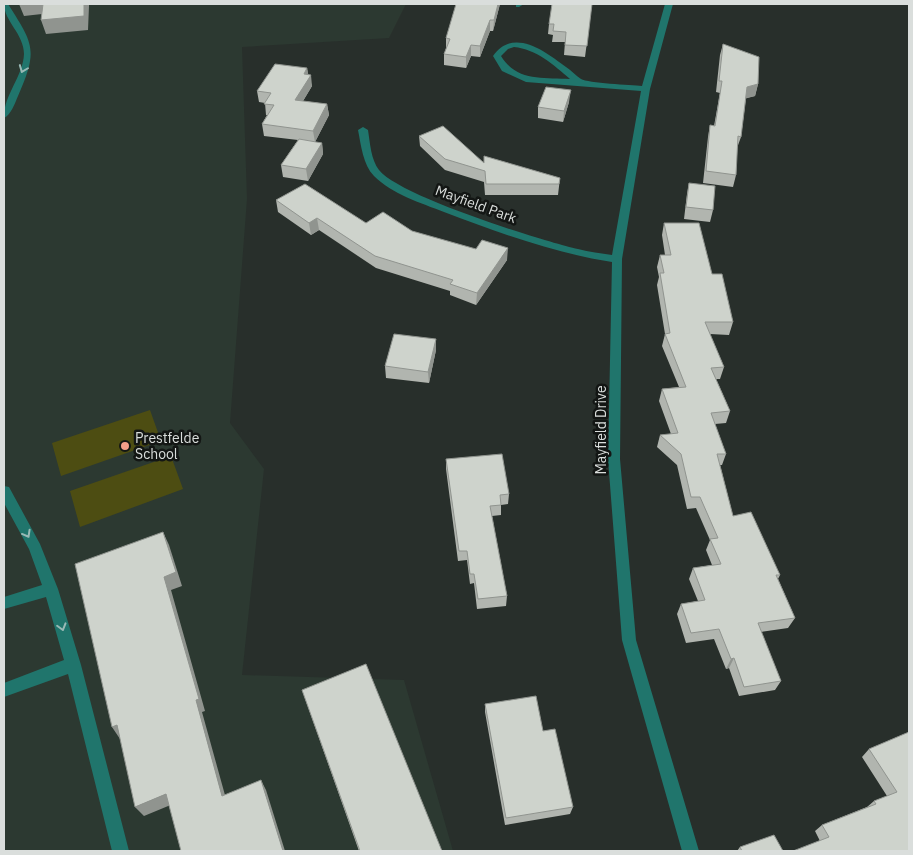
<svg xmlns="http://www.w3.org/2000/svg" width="913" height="855" font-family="'IBM Plex Sans',sans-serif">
	<rect width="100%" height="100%" fill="#282f2b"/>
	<!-- built -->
	<path fill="#2c3931" d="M4,4H406L389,38L242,47L247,199L230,423L264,469L242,675L404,680L453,851H4Z"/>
	<!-- green -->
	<path fill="#4d4d12" d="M150,410L161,441L61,476L52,443Z
		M171,456L183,489L80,527L70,491Z"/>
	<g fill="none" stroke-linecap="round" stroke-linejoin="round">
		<!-- service -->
		<path fill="#20756c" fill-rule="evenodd" d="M4,4H8C34,45 38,50 18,96C15,103 11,115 4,118C3,96 23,77 24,54C24,34 4,21 4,4Z
			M4,486L9,487L40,544L58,589L81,665L129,851H112L68,674L4,697V683L64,660L46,597L4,609V597L42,585L29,549L4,503Z"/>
		<!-- minor -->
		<path fill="#20756c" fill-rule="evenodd" d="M516,4H524L519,7H516Z
			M665,4H673L650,89L622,259L620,459L636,640L699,851H682L622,640L608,459L612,262C554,253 499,233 444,212C421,203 392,194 374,176C363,165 361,145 358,130L363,127L368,130C370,143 371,160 379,170C399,196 542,241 578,249C589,252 601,253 612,255L641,91L526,82L502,71L493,56C513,27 545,51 566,67C571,70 576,76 581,79C588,83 631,85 642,86ZM514,47C536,49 554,65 570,79C543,77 517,82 501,56L508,49Z"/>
	</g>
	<!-- wall -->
	<path fill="#b1b5af" d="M500,4L493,31H490L480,57L471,56L466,68L444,65V54L446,49V38Z
		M592,4L585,57L564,55L565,42H552L553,35L548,34L549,24Z
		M723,44L758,84L755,96L746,98L741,137L737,148L736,175L733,187L703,183L708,137L710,125L714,126L720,93L716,92L720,55Z
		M307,68L308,74L312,86L303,101L327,104L329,115L315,142L322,143L323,154L308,181L283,177L281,165L298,140L264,136L262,124L267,115H266L265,103L259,102L257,91Z
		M569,102L563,122L538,118V107Z
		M419,136L484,162V156L560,178L558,195H485L484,182L445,170L420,146Z
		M689,183L713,210L710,222L684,219L687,194Z
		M276,200L366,223L412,231L507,260L476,305L450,295V291L376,268L319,230L311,235L278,212Z
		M664,223L712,274L733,322L729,335L710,334L724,367L720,379H716L730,411L726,423L715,424L726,454L722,465H720L733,516L780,575L778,579L795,618L788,628L761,632L781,681L775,690L739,696L729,668L726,669L714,639L686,643L677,614L681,604L698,601L689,579L693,568L712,565L706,550L710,540L696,508L687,509L677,465L657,447L660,435L671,434L659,401L662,389L679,387L662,346L665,334L657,285L659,277L657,267L660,255H665L662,235Z
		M436,339V350L429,383L386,378L385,366Z
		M446,459L509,494L508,504L501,505V515L492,516L507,596L506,606L477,609L474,583L470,584L467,560L458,561L446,469Z
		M302,690L442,851H359Z
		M485,704L543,731L573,807L570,814L505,825L485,712Z
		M909,732V851L820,841L815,831L822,825L867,807L874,801L887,796L862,757L869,749Z
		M740,847L783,851H737Z"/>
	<!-- shaded-wall -->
	<path fill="#90948f" d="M19,4H44L42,14L24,16Z
		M84,4H89V6L88,30L46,34L41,20Z
		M498,4H500L493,31L494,20Z
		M490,20V31L480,57V46Z
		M471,45V56L466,68V57Z
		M307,68L309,78L311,75L312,86L297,111L295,100L304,74Z
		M758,84L755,96L744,99L747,87Z
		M571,90L569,102L563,122L564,111Z
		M327,104L329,115L315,142L313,131Z
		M322,143L323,154L308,181L306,169Z
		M317,218L319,230L311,235L309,223Z
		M508,248L507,260L476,305L477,293Z
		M436,339V350L429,383L428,372Z
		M163,532L169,545L182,586L171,590L205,711L202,712L228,806L222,796L196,700L164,577Z
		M734,658L729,668L726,669L731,659Z
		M117,725L120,739L112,727Z
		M261,780L266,790L285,851H283Z
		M166,794L173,804L144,816L135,807Z"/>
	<!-- building -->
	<path fill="#ced3cc" stroke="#90948f" d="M43,4H84V16L41,20Z
		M456,4H498L494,20H490L480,46L471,45L466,57L444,54L450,39L446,38Z
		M552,4H592L587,46L565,45L566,32L553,31L554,24H549Z
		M723,44L759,57L758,84L747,87L741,137L738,136L736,175L706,171L710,125L715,126L722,81H719Z
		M275,64L307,68L304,74L311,75L295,100L327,104L313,131L262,124L274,105L264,104L271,93L257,91Z
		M546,87L571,90L564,111L538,107Z
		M443,126L484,163V156L560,178L559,184H486L485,171L445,159L419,136Z
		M299,139L322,143L306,169L281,165Z
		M689,183L715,186L713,210L686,207Z
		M305,184L366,223L383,212L412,231L476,249L482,240L508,248L477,293L450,284L453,280L375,256L317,218L309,223L276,200Z
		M664,223H699L712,274H722L733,322H705L724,367L711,368L730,411L711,413L726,454H717L733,516L751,512L780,575H776L795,618L758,623L781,681L744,687L734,658L731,659L719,629L691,633L681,604L705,600L693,568L721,564L710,539L718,538L700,497H691L681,454L660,435L678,433L662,389L686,387L665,334L670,333L660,273H664L660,255H671Z
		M394,334L436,339L428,372L385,366Z
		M502,454L509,494L500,495L501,505L490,506L507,596L478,599L474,574H470L467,551H459L446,459Z
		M163,532L176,572L164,577L199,699L196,700L222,796L261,780L283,851H181L166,794L135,807L117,725L112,727L75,564Z
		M366,664L442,851H360L302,690Z
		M536,696L543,731L555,729L573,807L506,818L485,704Z
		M909,732V851H793L829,837L822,825L876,804L874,801L897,792L869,749Z
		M774,835L783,851H742L740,847Z"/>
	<!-- one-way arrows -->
	<defs><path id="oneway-chevron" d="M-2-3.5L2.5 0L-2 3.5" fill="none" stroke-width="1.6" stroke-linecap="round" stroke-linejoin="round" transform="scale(1.25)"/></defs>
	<g stroke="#99b9b5">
		<use href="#oneway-chevron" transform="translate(23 69) rotate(111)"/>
		<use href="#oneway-chevron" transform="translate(27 534) rotate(61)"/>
		<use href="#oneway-chevron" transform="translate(62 627) rotate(74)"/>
	</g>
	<!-- markers -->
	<circle fill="#f49e8a" stroke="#131614" stroke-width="2" cx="125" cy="446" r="5"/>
	<g text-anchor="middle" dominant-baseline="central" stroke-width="5" stroke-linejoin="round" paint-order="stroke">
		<!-- street labels -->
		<g font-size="14" fill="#dadedc" stroke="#131614">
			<text transform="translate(476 204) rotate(20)">Mayfield Park</text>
			<text transform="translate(601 430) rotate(-90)">Mayfield Drive</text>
		</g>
		<!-- poi labels -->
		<g font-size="14" fill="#dadedc" stroke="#131614" text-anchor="start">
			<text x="135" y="438">Prestfelde<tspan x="135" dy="16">School</tspan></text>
		</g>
	</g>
	<!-- border -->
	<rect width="913" height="855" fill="none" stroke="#dadedc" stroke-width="10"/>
</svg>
